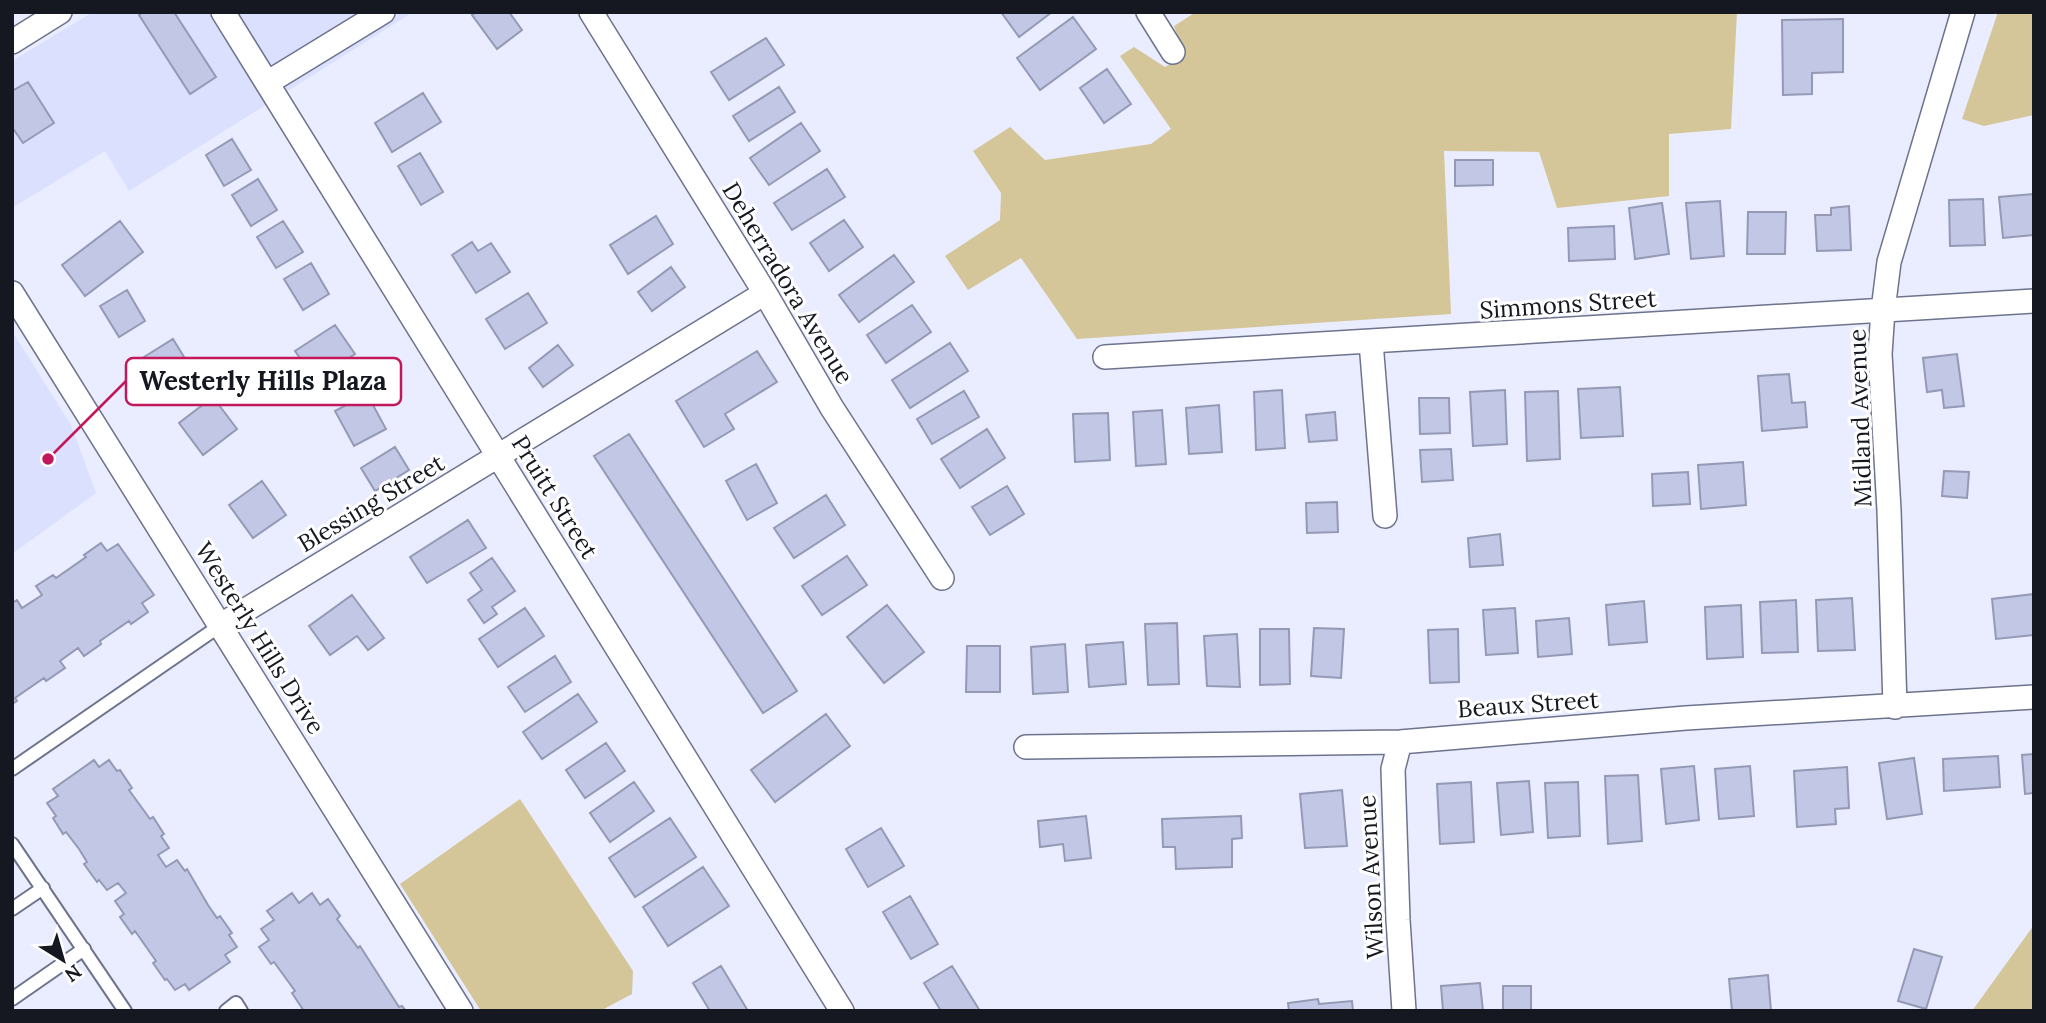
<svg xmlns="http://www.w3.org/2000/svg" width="2046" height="1023" font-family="Lora,serif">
	<rect width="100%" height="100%" fill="#e9edff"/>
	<!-- built -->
	<path fill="#dae0fe" d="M93,12H413L129,191L105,151L12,208V61Z
		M12,331L71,425L96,493L12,554Z"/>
	<!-- green -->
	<path fill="#d5c699" d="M1196,12H1737L1731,129L1669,134V196L1557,208L1539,152L1444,151L1451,314L1077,339L1021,258L968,290L945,256L1000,220L1001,193L973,151L1010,127L1045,160L1151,144L1171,129L1120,56L1134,47L1165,67L1184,55L1174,26Z
		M1998,12H2034V115L1984,126L1962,119Z
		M520,799L633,971L632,994L600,1011H481L400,884Z
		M2034,925V1011H1972Z"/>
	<!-- building -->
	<path fill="#c1c7e4" stroke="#949ab5" stroke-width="2" d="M143,12H174L216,77L190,94L139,15Z
		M477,12H509L522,30L497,49L472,15Z
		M1001,12H1052L1019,37Z
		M1073,17L1096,49L1040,90L1017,58Z
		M1843,19V72L1812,73V94L1783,95L1782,20Z
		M766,38L784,65L729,100L711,72Z
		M1107,69L1131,104L1104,123L1080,88Z
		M28,82L54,123L23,143L12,127V91Z
		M779,87L795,112L749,141L733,116Z
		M423,93L441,122L392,152L375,123Z
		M801,123L820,151L769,185L750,158Z
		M232,139L251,170L224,186L206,155Z
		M420,153L443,192L421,205L398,166Z
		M1455,160H1493V185L1455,186Z
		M827,169L845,197L792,230L774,203Z
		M258,179L277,210L251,226L232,195Z
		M2033,194L2034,235L2003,238L1999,197Z
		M1983,199L1985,245L1950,246L1949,200Z
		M1720,201L1724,256L1691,259L1686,203Z
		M1662,203L1669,254L1635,259L1629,208Z
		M1849,206L1851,250L1817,251L1815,215H1831V208Z
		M1748,212H1786L1785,254H1747Z
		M656,216L673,244L628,274L610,245Z
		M844,220L863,247L829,271L810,243Z
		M120,221L143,252L85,296L62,265Z
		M283,221L303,252L276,268L257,237Z
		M1614,226L1615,259L1569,261L1568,228Z
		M472,242L478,251L491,243L510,272L476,293L452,255Z
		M894,255L914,282L859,322L839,295Z
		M311,263L329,294L303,310L284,279Z
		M671,267L685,287L652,311L638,292Z
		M127,290L145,321L119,337L100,306Z
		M528,293L547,323L505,349L486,319Z
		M912,305L931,332L886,363L867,335Z
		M335,325L355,354L315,380L295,351Z
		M173,339L192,370L147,398L128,367Z
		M950,343L968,371L910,408L892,380Z
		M558,345L573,365L543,387L529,368Z
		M757,351L777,382L725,414L734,429L704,447L676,401Z
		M1957,354L1964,406L1944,408L1942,390L1927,392L1923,358Z
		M1789,374L1792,403L1805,402L1807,427L1762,431L1758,376Z
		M1620,387L1623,436L1581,438L1578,389Z
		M1282,390L1285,448L1256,450L1254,392Z
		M1505,390L1507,444L1473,446L1470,392Z
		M964,391L979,417L932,444L917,419Z
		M1558,391L1560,459L1527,461L1525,392Z
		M367,394L386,429L354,446L335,411Z
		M213,397L237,429L203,455L179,423Z
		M1419,398H1449L1450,433L1420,434Z
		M1219,405L1222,452L1189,454L1186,408Z
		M1162,410L1166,464L1136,466L1133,412Z
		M1335,412L1337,440L1309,442L1306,415Z
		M1108,413L1110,460L1075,462L1073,414Z
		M987,429L1005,458L960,488L941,459Z
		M629,434L797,691L763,713L594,456Z
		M395,447L409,470L375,491L361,468Z
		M1451,449L1453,480L1422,482L1420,450Z
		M1743,462L1746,505L1701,509L1698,465Z
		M756,464L777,503L747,520L726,481Z
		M1944,471L1969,472L1967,498L1942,496Z
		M1688,472L1690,504L1653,506L1652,474Z
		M262,481L286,515L253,538L229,505Z
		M1007,486L1024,514L990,535L972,507Z
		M826,495L845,525L794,558L774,528Z
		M1337,502L1338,532L1307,533L1306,503Z
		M468,520L486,548L427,583L410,557Z
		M1500,534L1503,565L1470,567L1468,538Z
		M101,543L107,551L118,544L154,595L142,603L148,612L131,624L129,621L100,641L101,644L84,656L78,648L60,661L65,668L46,681L44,678L15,698L17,701L12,704V603L17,600L22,608L42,595L36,586L53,575L56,578L86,557L84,555Z
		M847,556L867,585L822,615L802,586Z
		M492,558L515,591L492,607L497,614L484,623L468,600L482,590L470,573Z
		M2034,594V635L1996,639L1992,599Z
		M352,595L384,638L368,650L357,636L330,655L309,626Z
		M1852,598L1855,650L1818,651L1816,600Z
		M1796,600L1798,652L1762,653L1760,602Z
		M1644,601L1647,642L1609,645L1606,605Z
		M887,605L924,652L884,683L847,637Z
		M1741,605L1743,657L1707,659L1705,607Z
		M525,608L544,636L498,667L479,639Z
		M1515,608L1518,653L1486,655L1483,610Z
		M1569,618L1572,654L1538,657L1536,621Z
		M1177,623L1179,684L1148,685L1145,624Z
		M1314,628L1344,629L1341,678L1311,676Z
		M1260,629H1289L1290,684L1260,685Z
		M1458,629L1459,682L1430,683L1428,630Z
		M1237,634L1240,687L1207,686L1204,636Z
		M1123,642L1126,684L1089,687L1086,645Z
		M1065,644L1068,692L1033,694L1031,647Z
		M967,646H1000V692H966Z
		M555,656L571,682L525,712L508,687Z
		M578,694L597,722L542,759L523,732Z
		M826,714L850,746L775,802L751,770Z
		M606,743L625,771L585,798L566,770Z
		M2034,754V793L2025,794L2022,755Z
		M1998,756L2000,787L1944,791L1943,759Z
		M1914,758L1922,814L1887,819L1879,763Z
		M94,760L99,767L109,760L117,771L120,770L132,788L129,790L150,819L153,817L164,834L161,836L169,848L158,855L166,867L177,860L185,871L187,869L208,905L217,918L220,916L232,933L229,935L237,947L225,955L230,962L189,990L185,984L175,990L167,979L165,980L153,963L156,961L135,931L132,934L120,917L124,914L115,901L126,893L118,883L107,890L99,880L97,882L84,864L87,862L79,849L66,832L63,834L53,818L56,816L47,803L58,796L53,789Z
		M1694,766L1699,820L1666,824L1661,769Z
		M1750,766L1754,816L1719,819L1715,769Z
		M1847,767L1849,808L1835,809L1836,824L1797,827L1794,771Z
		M1638,775L1642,841L1608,844L1605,776Z
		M1529,781L1533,832L1501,835L1497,783Z
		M634,782L654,811L610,842L590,813Z
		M1471,782L1474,842L1440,844L1437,784Z
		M1578,782L1580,836L1548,838L1545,783Z
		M1342,790L1347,846L1305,848L1300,794Z
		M1086,816L1091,858L1065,861L1063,844L1040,847L1038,821Z
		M1241,816L1242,838L1232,839V867L1176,869L1175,847H1163L1162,819Z
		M670,818L696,857L635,897L609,858Z
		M881,828L904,866L868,887L846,849Z
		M703,867L729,906L668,946L643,907Z
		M292,893L299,903L312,893L320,905L328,899L340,916L337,919L358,948L360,946L399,1007L402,1006L406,1011H304L292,993L295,991L274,962L271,964L259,947L269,940L261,929L274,920L267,911Z
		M910,896L938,944L911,959L883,912Z
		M1914,949L1942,957L1926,1009L1898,1001Z
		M721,966L748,1011H710L693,983Z
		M952,966L980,1011H941L924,983Z
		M1768,975L1771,1011H1732L1729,979Z
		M1480,983L1483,1011H1443L1441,986Z
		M1503,986H1531V1011H1503Z
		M1318,999L1319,1004L1352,1001L1353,1011H1289L1288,1003Z"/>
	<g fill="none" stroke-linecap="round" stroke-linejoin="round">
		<!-- service casing -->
		<g stroke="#6e738d" stroke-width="16">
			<path id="service" d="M12,769L221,625
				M12,844L125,1011
				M12,909L43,888
				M12,999L84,949
				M226,1011L236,1003L241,1011"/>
		</g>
		<!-- minor casing -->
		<g stroke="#6e738d" stroke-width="26">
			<path id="minor" d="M223,12L842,1011
				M591,12L765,293L832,408L942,578
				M1148,12L1173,52
				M12,42L60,12
				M267,83L383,12
				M12,293L461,1011
				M1371,342L1385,516
				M1105,357L2034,301
				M221,625L765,293
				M1895,707L1889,510L1880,354L1883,310L1889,262L1963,12
				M1400,742L1393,769L1398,920L1404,1011
				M1026,747L1400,742L1686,718L2034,697"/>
		</g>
		<!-- service -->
		<use href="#service" stroke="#fff" stroke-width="12"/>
		<!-- minor -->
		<use href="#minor" stroke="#fff" stroke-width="23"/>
	</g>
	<g text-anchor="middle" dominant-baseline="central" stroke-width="6" stroke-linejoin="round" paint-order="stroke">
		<!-- street labels -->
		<g font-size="24" fill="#151721" stroke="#fff">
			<text transform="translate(788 283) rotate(59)">Deherradora Avenue</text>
			<text transform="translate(1568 304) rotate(-4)">Simmons Street</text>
			<text transform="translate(1860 418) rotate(-92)">Midland Avenue</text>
			<text transform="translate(555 497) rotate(58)">Pruitt Street</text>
			<text transform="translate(371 503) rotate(-31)">Blessing Street</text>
			<text transform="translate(260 638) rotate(58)">Westerly Hills Drive</text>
			<text transform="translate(1528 704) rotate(-4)">Beaux Street</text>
			<text transform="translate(1371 877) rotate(-93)">Wilson Avenue</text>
		</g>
	</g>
	<!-- callouts -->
	<path fill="none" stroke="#c2185b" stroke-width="2.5" d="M48 459L126 381"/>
	<circle fill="#c2185b" stroke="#fff" stroke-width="2.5" cx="48" cy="459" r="7"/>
	<rect fill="#fff" stroke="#c2185b" stroke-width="2.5" x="126" y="358" width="275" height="47" rx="7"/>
	<g font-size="26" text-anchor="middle" font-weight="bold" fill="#151721">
		<text x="263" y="390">Westerly Hills Plaza</text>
	</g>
	<!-- border -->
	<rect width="2046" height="1023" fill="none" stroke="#151721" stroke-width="28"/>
	<!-- north arrow -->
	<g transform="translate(63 960) rotate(143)" stroke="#ffffff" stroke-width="5" paint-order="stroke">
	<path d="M0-5L12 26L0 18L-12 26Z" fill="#151721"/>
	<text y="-10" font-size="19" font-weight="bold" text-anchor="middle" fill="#151721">N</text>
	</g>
</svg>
